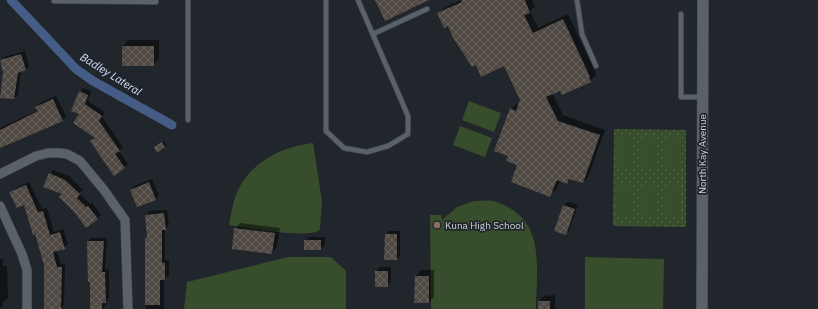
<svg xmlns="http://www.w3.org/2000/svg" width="818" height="309" font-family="'IBM Plex Sans',sans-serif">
	<defs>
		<pattern id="park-dots" width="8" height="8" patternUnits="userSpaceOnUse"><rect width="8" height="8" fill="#384d2b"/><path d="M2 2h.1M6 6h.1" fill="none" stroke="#546649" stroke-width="1.8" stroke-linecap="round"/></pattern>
		<pattern id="building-cross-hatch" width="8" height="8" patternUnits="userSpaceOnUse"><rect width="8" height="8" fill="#504842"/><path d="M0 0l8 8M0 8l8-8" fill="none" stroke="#68625d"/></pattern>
	</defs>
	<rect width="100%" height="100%" fill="#20262c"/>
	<!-- park -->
	<path fill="url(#park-dots)" d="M614,129L686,130V227L613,226Z"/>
	<!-- garden -->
	<path fill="#384d2b" d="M469,101L501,113L494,132L462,120Z
		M460,126L492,138L485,157L453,145Z
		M618,137H633V170H618Z
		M642,138H657V170H642Z
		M666,138H682L681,170H666Z
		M313,143L322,201L320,230C307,239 248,228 229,225C231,214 233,202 237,192C251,161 282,147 313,143Z
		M617,186H633V218H617Z
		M642,186H657V218H642Z
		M666,186H681V218H666Z
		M474,201C480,201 487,200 493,201C502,203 510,208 517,213C544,235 536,278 536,309H431L430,215H441L442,220L457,207Z
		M288,257H331L346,271V309H184L187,282Z
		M585,257L664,259L663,309H585Z"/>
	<!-- shadow -->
	<path fill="#0007" d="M461,0H532L535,6L530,11L538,28L568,14L595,71L596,75L590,81L552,93L563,115L605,130L588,177L583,182L571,178L567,182L560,180L556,190L550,195L509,155L511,109L516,104L519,105L521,100L505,65L476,64L448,25L438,14L444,8Z
		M128,40H159V59L153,65H123V46Z
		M25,51L29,66L26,69L21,71L18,95L14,98L0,61L4,57Z
		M83,88L91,91L88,101L105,112L102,117L123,147L119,151L128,164L115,174L92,141L96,137L81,114L80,92Z
		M56,96L66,116L62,120L0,147V128L38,110L37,107L40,103Z
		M164,141L166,145L165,147L157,146Z
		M53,170L69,176L83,190L79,193L90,204L92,203L101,215L97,219L64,194L50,174Z
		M152,179L159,195L155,199L131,190L134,186Z
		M29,182L42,209L47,208L54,232L63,229L68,244L64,248L56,250L61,264H65L64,305L60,309L25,204L10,192L14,189Z
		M568,202L578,205L569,231L565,234L555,231L564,205Z
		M167,210L169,225L165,229V260H169V275L164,279V309H146V239L148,237L146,215L149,211Z
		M240,223L280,228L277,247L272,253L235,229Z
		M389,231H400V256L396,259L386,234Z
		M309,237H325V245L321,249H305V241Z
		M91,238H107L105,269H109V298L106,302V305L102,309H91V281L88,241Z
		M0,259H3V266H7L8,298L3,302V305L0,308Z
		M380,267H391V282L387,286L376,271Z
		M421,270H434V297L428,302L416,276Z
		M555,295V309H539V301L544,296Z"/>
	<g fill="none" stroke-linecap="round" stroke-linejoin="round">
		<!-- canal -->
		<path stroke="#455d86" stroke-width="9" d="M11,0L76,69L93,81L172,125"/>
	</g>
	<!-- building -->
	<path fill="url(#building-cross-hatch)" d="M375,0H429L385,21Z
		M461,0H525L530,13L524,15L533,33L563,19L590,77H589L591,82L562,95L560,91L546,97L558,121L600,135L583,183L569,179L567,184L557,180L550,197L511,182L517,165L506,161L508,156L494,151L510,108L516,111L520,100L504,66L481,77L476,65L472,67L452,36L448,26L444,28L437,13L462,2Z
		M122,46H154V66H122Z
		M21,54L26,70L18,73L14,99L0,98L3,73L0,60Z
		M79,91L88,95L85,104L102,116L99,121L120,151L115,154L125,168L114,176L90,141L95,138L73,123L79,114L71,111Z
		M53,99L63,121L0,148V130L38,111L35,107Z
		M162,142L165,147L157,153L154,147Z
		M49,173L65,180L80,194L77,198L86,207L88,206L98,219L86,228L75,213L59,197L62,194L43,187Z
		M149,182L156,200L137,207L130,190Z
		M26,185L38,212L43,211L50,235L60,232L65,249L53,252L57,267H62L61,309H44V265L35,234L33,235L24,205L17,208L9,192Z
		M563,205L575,209L566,235L554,231Z
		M164,213L166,230H162V263H165V280H160V305H145V238H147L145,215Z
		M234,228L275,233L272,254L232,249Z
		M385,234H397V260H384Z
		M304,240H321V250H304Z
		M87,241H104L102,272H105L106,303H102V309H90V282H88Z
		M375,271H388V287H375Z
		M415,276H429V303H414Z
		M538,301H550V309H538Z"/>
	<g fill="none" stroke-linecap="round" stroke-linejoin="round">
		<!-- service casing -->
		<g stroke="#3d4247" stroke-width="6">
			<path id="service" d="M54,0V1L156,2V0
				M326,0V131L344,148L367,152L388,146L408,134V116L358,0
				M577,0L582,34L596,66
				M681,14V97H702
				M373,34L427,9
				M188,120V0"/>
		</g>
		<!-- minor casing -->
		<g stroke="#3d4247" stroke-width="10">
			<path id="minor" d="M0,174L36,156L48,153H60L67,154L80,161L104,190L125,220L128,309
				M0,206L22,254L27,270V309"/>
		</g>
		<!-- tertiary casing -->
		<g stroke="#3d4247" stroke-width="12">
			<path id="tertiary" d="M702,309L703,0"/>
		</g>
		<!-- service -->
		<use href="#service" stroke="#5a6168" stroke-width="4.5"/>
		<!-- minor -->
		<use href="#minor" stroke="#5a6168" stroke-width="9"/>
		<!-- tertiary -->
		<use href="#tertiary" stroke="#5a6168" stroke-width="11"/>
	</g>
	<!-- markers -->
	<circle fill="#8d6e63" stroke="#20262c" stroke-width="1.5" cx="437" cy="225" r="4"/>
	<g text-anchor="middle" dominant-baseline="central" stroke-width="3.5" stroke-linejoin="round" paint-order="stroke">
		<!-- street labels -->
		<g font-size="10" fill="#d0d3d8" stroke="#20262c">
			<text transform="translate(702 154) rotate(-90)">North Kay Avenue</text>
		</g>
		<!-- poi labels -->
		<g font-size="10" fill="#d0d3d8" stroke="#20262c" text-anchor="start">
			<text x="445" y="225">Kuna High School</text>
		</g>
		<!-- water labels -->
		<g font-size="11" font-style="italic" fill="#d2e2fe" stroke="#20262c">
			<text transform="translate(111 74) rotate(32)">Badley Lateral</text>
		</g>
	</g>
</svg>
